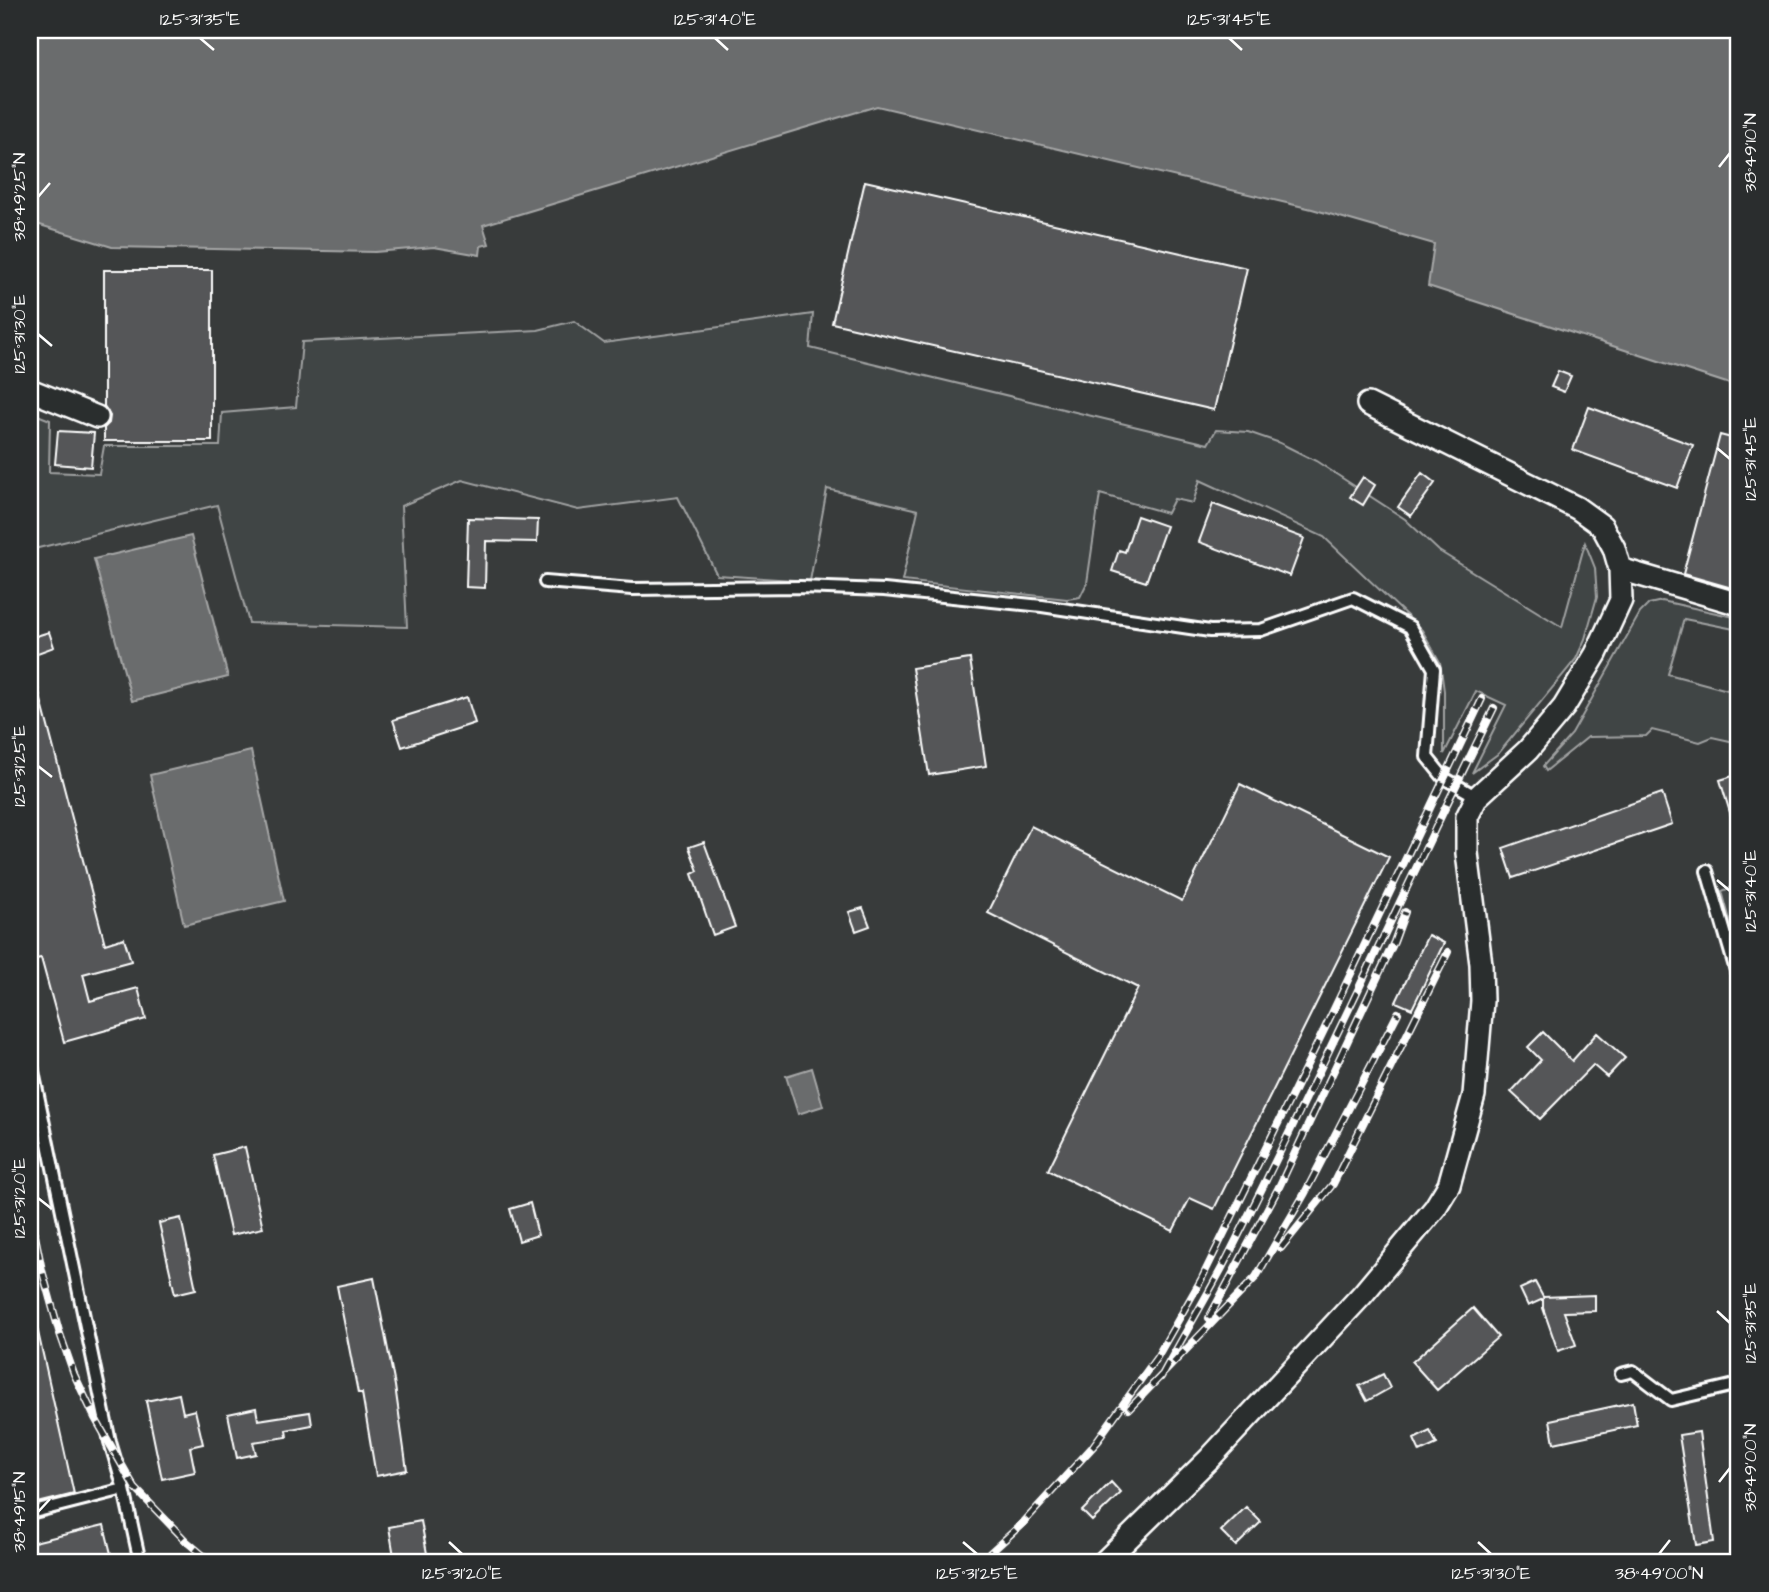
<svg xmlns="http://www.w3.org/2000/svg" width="1769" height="1592" font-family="'Architects Daughter',sans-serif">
	<rect width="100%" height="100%" fill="#2a2d2e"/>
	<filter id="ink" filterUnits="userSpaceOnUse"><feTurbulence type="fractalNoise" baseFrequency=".0143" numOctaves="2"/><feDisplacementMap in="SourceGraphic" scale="14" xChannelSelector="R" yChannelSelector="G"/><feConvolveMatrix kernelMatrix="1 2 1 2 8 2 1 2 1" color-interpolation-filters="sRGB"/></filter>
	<g filter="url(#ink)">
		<!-- built -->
		<path fill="#373a3b" d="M877,106L1312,209L1435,244L1429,286L1739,387V1562H30V223L112,247L375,252L434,247L479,255L481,245L488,244L483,226Z"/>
		<!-- green -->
		<path fill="#414445" stroke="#a0a2a2" stroke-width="2" d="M813,314L810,348L1208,444L1216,430L1248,432L1280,443L1316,461L1405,519L1439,551L1562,627L1585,543L1595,568L1597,597L1585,639L1576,659L1499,753L1472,773L1506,705L1476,691L1444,754V691L1440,662L1422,630L1324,537L1200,480L1193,503L1174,499L1167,513L1100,494L1087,583L1080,597L1067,599L902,581L918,510L827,489L810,581L717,575L678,497L578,510L462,480L401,506L407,627L249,623L217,505L30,550V412L50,420L49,472L99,474L104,446H220L222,413L296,407L302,342L538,330L574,321L604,343Z
			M1662,601L1739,618V630L1684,619L1668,674L1739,693V743L1712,737L1700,742L1652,730L1646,736L1588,737L1546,771L1543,766L1572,734L1640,613L1649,604Z
			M1739,884V953L1722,891Z"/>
		<!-- water -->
		<path fill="#6a6c6d" stroke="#a6a7a7" stroke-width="2" d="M30,30H1739V387L1428,286L1434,244L1312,209L877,106L483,225L489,244L481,246L480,255L434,247L375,252L112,247L30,222Z
			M191,536L228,677L132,701L94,559Z
			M251,751L284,901L184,925L150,775Z
			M812,1068L823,1106L798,1114L786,1076Z"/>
		<!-- building -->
		<path fill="#555758" stroke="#fff" stroke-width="2" d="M865,181L1247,268L1214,410L832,323Z
			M104,270H212V441H104V428L109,423L110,416L104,406Z
			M1558,371L1571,376L1564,392L1551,387Z
			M1589,407L1693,445L1677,488L1573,450Z
			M58,431L94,433L91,467L55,464Z
			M1720,435L1739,440V590L1683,574Z
			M1422,473L1435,483L1411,516L1398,507Z
			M1363,477L1375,485L1363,505L1350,497Z
			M1213,504L1304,538L1290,576L1199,542Z
			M1137,516L1166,526L1146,582L1112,571L1119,550L1125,552Z
			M468,518L538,520L537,542L486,541L485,588L466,587Z
			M49,632L54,647L35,654L30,638Z
			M970,659L986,766L929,775L912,668Z
			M35,677L105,944L124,938L131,961L83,974L90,1001L138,988L146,1019L64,1042L41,958L36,959L30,934V678Z
			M467,697L475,723L402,747L393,720Z
			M1739,774V832H1736L1720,780Z
			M1240,784L1389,857L1214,1209L1190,1198L1173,1231L1048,1170L1138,988L988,913L1031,826L1182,901Z
			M1662,793L1672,824L1513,878L1503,848Z
			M704,842L735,927L713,935L692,874L698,871L689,847Z
			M863,908L870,926L856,931L849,912Z
			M1428,935L1444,943L1412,1009L1396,1002Z
			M1543,1032L1572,1061L1597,1033L1625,1058L1607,1077L1593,1065L1540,1119L1511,1092L1541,1060L1528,1047Z
			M245,1147L263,1228L231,1235L213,1155Z
			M530,1203L538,1235L519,1241L510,1209Z
			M181,1218L196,1289L175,1294L159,1223Z
			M374,1278L395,1386L407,1470L376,1476L362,1393H358L337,1286Z
			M1535,1282L1543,1297L1595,1295V1311L1564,1312L1576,1345L1558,1351L1543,1308V1299L1528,1306L1520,1289Z
			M1473,1308L1498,1337L1437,1390L1412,1362Z
			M30,1323H36L74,1494L30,1505Z
			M1383,1374L1390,1388L1367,1401L1359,1386Z
			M179,1394L183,1413L195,1410L203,1444L190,1447L195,1472L162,1479L146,1401Z
			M1633,1402L1637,1425L1554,1443L1550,1420Z
			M256,1408L258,1420L310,1412L312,1425L286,1430L287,1437L253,1442L256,1454L237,1458L228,1414Z
			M1430,1431L1437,1444L1420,1452L1414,1439Z
			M1699,1432L1714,1542L1696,1545L1679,1435Z
			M1111,1482L1121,1493L1092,1521L1082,1511Z
			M1246,1507L1261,1522L1236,1546L1221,1531Z
			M421,1521L428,1559L395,1562L389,1527Z
			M104,1525L113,1562H30V1543Z"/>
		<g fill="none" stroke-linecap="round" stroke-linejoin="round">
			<!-- lane casing -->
			<g stroke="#fff" stroke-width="16">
				<path id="lane" d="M545,582L632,589L800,587L884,590L1042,606L1210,631L1261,630L1353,598L1410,627L1434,669L1427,757L1444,778L1477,797
					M1707,871L1739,981
					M30,1057L110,1442L124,1489L30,1513
					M1621,1374L1633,1371L1671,1400L1739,1384
					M124,1489L140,1562"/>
			</g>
			<!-- street casing -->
			<g stroke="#fff" stroke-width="26">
				<path id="street" d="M30,390L97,417
					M1620,569L1739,604
					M1104,1562L1209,1459L1362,1295L1435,1208L1449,1185L1474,1095L1482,1001L1481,964L1467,853V817L1477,797L1528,750L1564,707L1596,654L1621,600L1620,569L1614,548L1602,526L1577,508L1368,404"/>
			</g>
			<!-- lane -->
			<use href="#lane" stroke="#2a2d2e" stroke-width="10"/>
			<!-- street -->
			<use href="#street" stroke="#2a2d2e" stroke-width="21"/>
			<!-- rail casing -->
			<g stroke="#fff" stroke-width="8">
				<path id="rail" d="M30,1211L42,1270L59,1331L74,1374L95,1418L135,1488L186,1541L211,1562
					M1281,1248L1333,1184L1448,952
					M1209,1318L1279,1187L1394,942L1405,912
					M1161,1377C1181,1340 1203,1303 1223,1266C1317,1082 1402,893 1494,708
					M1129,1409L1256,1277L1305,1193L1398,1013
					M1093,1446L1157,1357L1201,1280L1324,1030L1482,699
					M980,1562L1023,1523L1099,1440"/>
			</g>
			<!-- rail -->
			<use href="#rail" stroke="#2a2d2e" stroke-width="5" stroke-dasharray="16" stroke-linecap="butt"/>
		</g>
	</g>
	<!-- ticks -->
	<path fill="none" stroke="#fff" stroke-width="2.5" d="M200,38L214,50M715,38L728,50M1229,38L1242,50M1719,167L1730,153M38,197L50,183M38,334L52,346M1717,448L1730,459M38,766L52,777M1717,880L1730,891M38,1198L52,1209M1717,1311L1730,1323M1719,1482L1730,1468M38,1512L50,1499M449,1542L462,1554M963,1542L977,1554M1478,1542L1491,1554M1659,1554L1670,1540"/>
	<!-- margin -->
	<rect width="1769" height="1592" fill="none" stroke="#2a2d2e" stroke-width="77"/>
	<rect x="38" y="38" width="1692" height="1516" fill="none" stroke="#fff" stroke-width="2.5"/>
	<g font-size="18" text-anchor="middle" fill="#fff">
		<text x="200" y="25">125°31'35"E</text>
		<text x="715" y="25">125°31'40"E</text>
		<text x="1229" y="25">125°31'45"E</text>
		<text transform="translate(1750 153) rotate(-90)" y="6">38°49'10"N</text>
		<text transform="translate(19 197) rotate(-90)" y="6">38°49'25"N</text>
		<text transform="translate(19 334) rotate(-90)" y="6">125°31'30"E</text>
		<text transform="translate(1750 459) rotate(-90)" y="6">125°31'45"E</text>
		<text transform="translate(19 766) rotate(-90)" y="6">125°31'25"E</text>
		<text transform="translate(1750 891) rotate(-90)" y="6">125°31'40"E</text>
		<text transform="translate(19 1198) rotate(-90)" y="6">125°31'20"E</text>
		<text transform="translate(1750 1323) rotate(-90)" y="6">125°31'35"E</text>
		<text transform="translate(1750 1468) rotate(-90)" y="6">38°49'00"N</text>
		<text transform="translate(19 1512) rotate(-90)" y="6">38°49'15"N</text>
		<text x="462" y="1579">125°31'20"E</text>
		<text x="977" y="1579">125°31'25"E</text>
		<text x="1491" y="1579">125°31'30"E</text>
		<text x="1659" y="1579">38°49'00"N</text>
	</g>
</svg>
